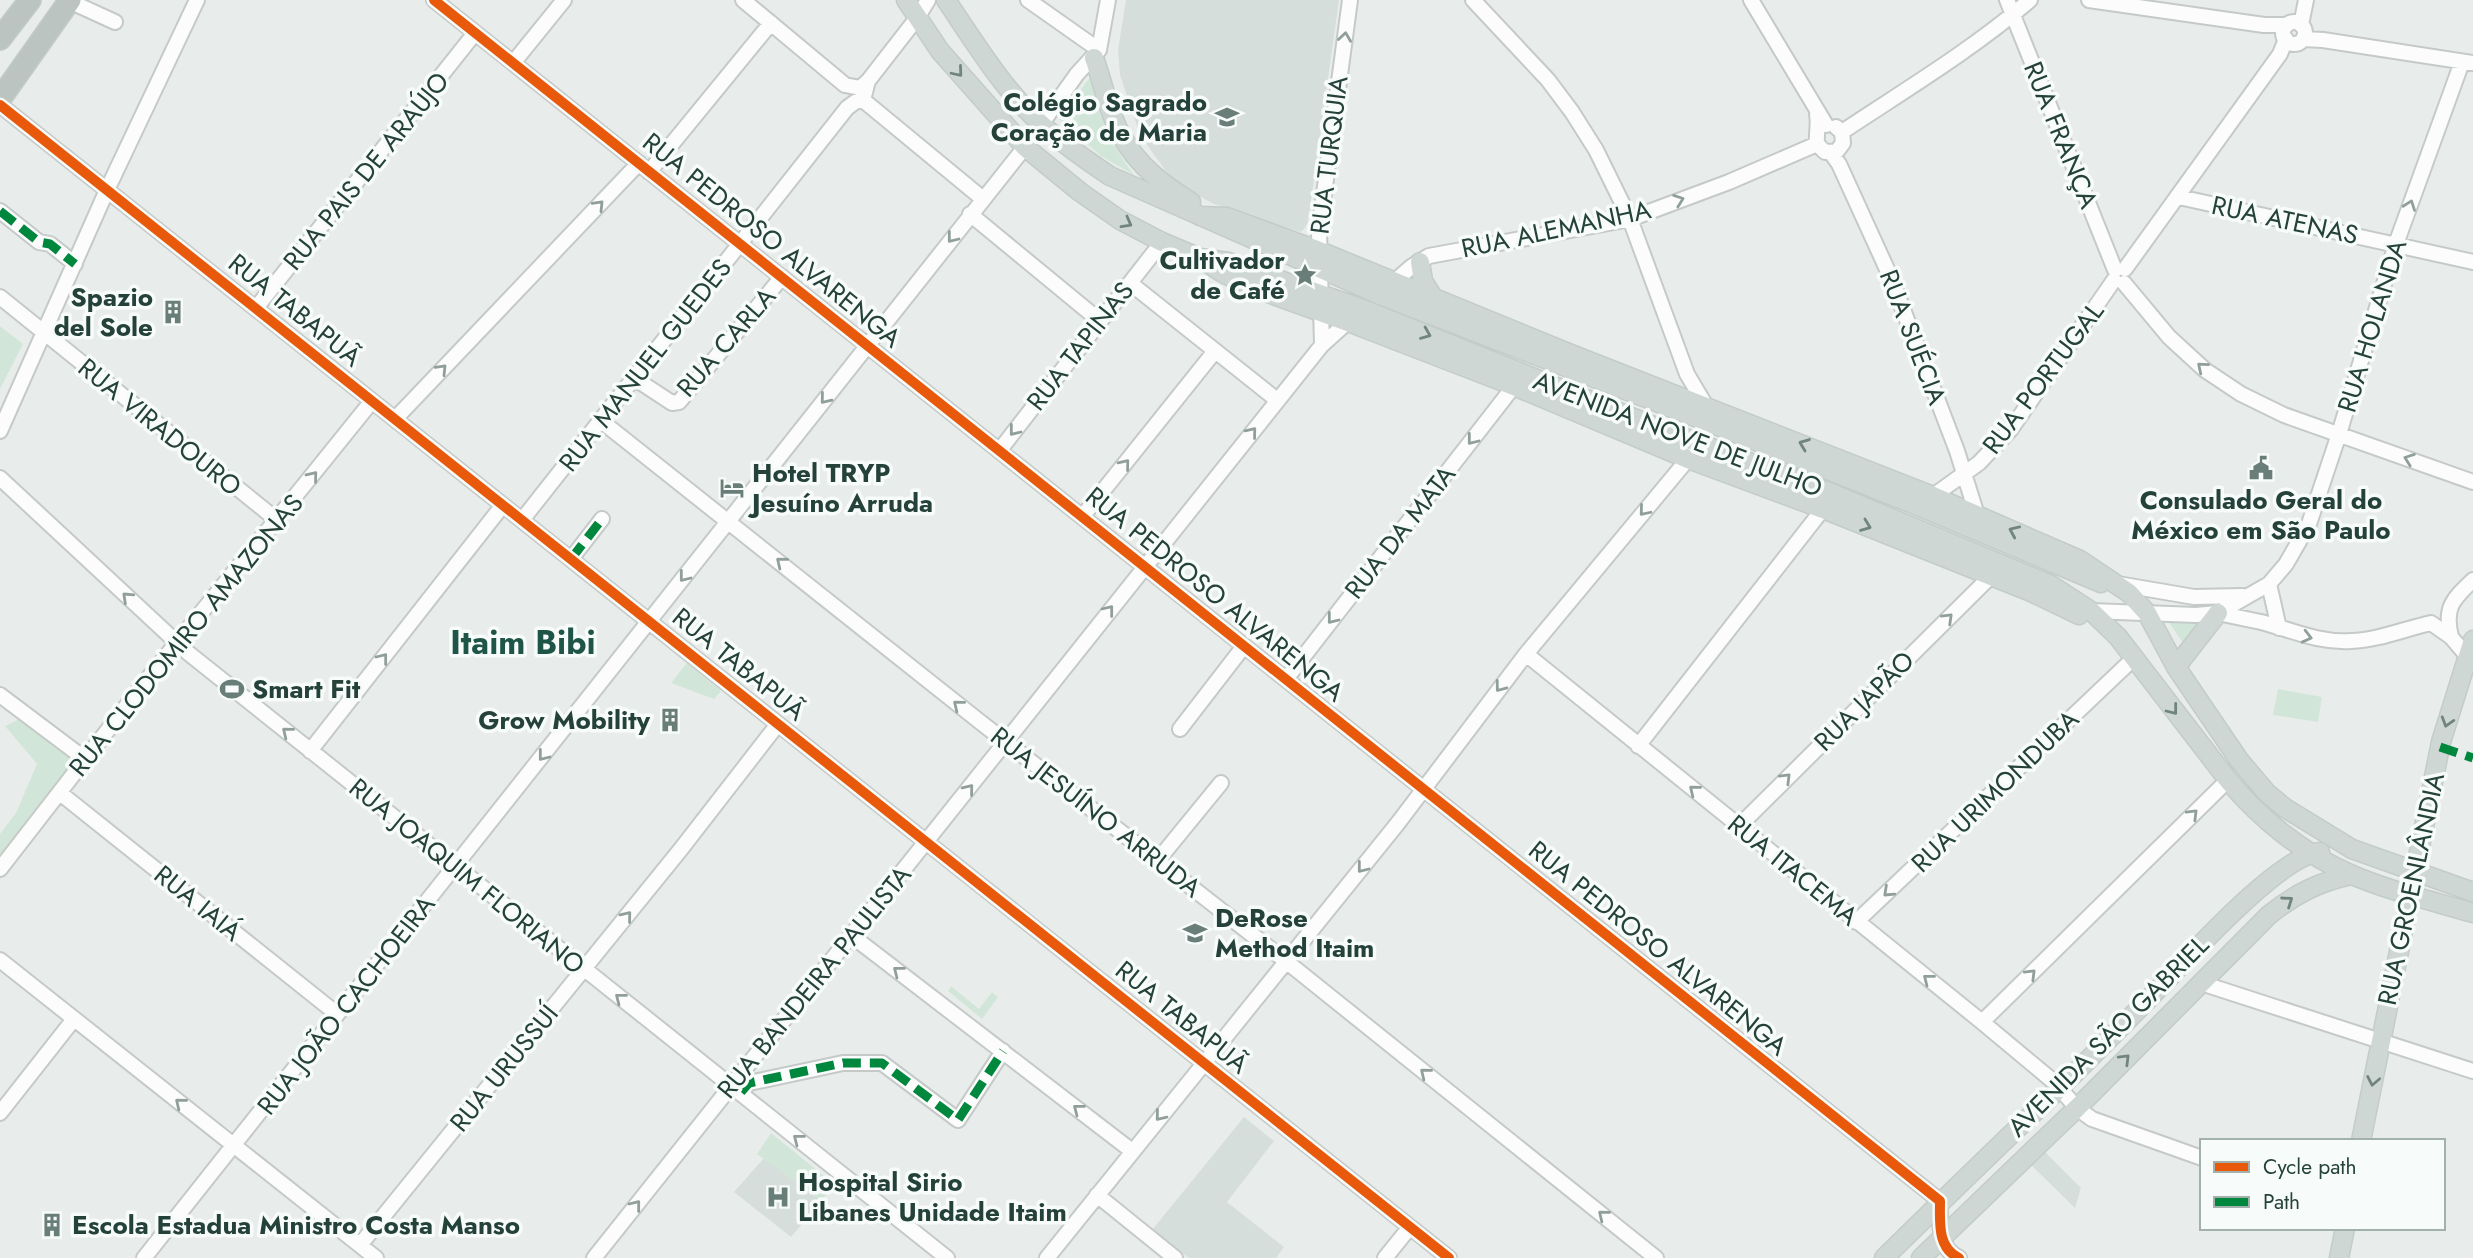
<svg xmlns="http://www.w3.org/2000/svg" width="2473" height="1258" font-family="Jost,sans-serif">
	<rect width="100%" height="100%" fill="#e8edeb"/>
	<!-- built -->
	<path fill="#d6dedb" d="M1126,0H1339L1308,222L1304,229L1300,232L1214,204L1180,186L1165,170L1140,135L1120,75L1118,50Z
		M1244,1117L1274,1141L1227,1202L1284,1247L1276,1258H1189L1152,1230Z
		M2044,1151L2081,1188L2075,1208L2030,1164Z
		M764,1158L822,1201L791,1237L734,1192Z"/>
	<!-- green -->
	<path fill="#d1e6d8" d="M1094,72L1095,85L1093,89C1100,122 1114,148 1134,175L1101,156L1059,119Z
		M0,326L23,344L0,389Z
		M2201,620L2184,645L2169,622Z
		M687,663L721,691L714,699L671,683Z
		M2278,689L2322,697L2318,722L2273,715Z
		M24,717L77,760L0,859V834L16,813L37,764L5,726Z
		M951,986L979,1009L992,992L998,997L982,1019L948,991Z
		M771,1133L834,1184L822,1201L757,1154Z"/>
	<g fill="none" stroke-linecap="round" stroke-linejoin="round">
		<!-- minor casing -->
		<g stroke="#c5cac8" stroke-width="18">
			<path id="minor" d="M434,0L1940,1201C1940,1222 1937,1248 1959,1258
				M743,0L845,85L860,88L868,81
				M1028,0L1099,50
				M1473,0L1548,80L1572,112L1596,150L1630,219L1687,374L1706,406
				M1751,0L1826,125
				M2007,0L2115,270
				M2089,0L2264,25H2287
				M69,1L115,22
				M2283 33a11 11 0 1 1 22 0a11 11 0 1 1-22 0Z
				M2301,25L2306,0
				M2303,39L2323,40L2473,63
				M513,63L564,0
				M863,100L983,199
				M0,105L1449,1258
				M1817,114C1819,125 1816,134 1817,144L1825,152L1837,151L1843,143L1842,132L1836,127
				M1842,132C1905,90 1972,50 2030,0
				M1831,153L1839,164L1891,278L1957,451L1977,515
				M649,172L771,23
				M2179,197L2473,262
				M0,211L39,242L50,244L75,264
				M970,214L1100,321
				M2125,269L2280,54L2286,39
				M1130,283L1277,400
				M2124,283L2169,337L2205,370L2241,394L2284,415L2473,482
				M1387,288L1411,267L1429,256L1630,219L1729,182L1817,144
				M0,297L277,520
				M256,308L475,33
				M1322,345L1319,231L1350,0
				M634,378L672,403L679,402L782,277
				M395,419L639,163
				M600,420L979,721L1287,962L1656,1258
				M0,431L107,190L197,0
				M999,451L1162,242
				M0,478L187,652L947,1258
				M1933,496L1979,463L2011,429L2114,280
				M1082,517L1215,351
				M522,520L847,108L855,102L863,100L868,81L917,18L928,0
				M571,559L602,519
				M2118,584L2194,597L2243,596
				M2269,584L2279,628
				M2091,611L2196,615L2218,613L2269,584L2286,564L2309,524L2339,434L2396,244L2462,62
				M2218,613C2232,616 2246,619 2261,622C2292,630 2318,643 2351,641C2379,640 2404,629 2431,623L2451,637L2468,657
				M2451,637C2444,608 2452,600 2473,580
				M1526,654L1982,1022L2054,1082L2077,1108L2092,1119L2202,1158
				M1286,679L1514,386
				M0,695L85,759
				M1180,729L1244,646
				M1638,746L1823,509
				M310,751L503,505
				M60,793L337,1014
				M1738,827L1991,576
				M1158,860L1221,783
				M0,869L142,686L372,401
				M1856,922L2133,659
				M852,936L1132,1151
				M0,960L376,1258
				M2201,983L2473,1071
				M1982,1022L2228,780
				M741,1092L749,1083L843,1063H882L958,1120L1003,1051
				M0,1113L74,1019
				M1097,1195L1175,1258
				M360,1245L681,849L778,724
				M144,1258L1025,147L1077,74L1099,50L1108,0
				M594,1258L1322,345L1353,317
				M1047,1258L1398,823L1526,654L1688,459L1702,436L1703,420
				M1385,1258L1410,1227"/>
		</g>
		<!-- major casing -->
		<g stroke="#c3ccc9" stroke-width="21">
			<path id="major" d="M906,0L940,51L1025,147L1080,192L1120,220L1162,242L1200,258L1221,272L1246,285L1348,322L1514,386L1688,459L1823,509L2031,592L2079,615
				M946,0C975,43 1003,89 1041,124C1063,144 1086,160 1110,176L1380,295L1703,420L1913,504L2101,583
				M1094,58C1101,77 1105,96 1112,115C1127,156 1155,180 1191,202
				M1200,216L1227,217L1317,250L1571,354L1933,496L2080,560L2129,593L2147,613L2176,667L2239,760L2267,793L2285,808L2352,849L2473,892
				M1200,258L1228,262L1363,309L1656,427L1836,495L2051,585L2091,611L2118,637L2228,780C2260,819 2304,854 2350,874C2389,891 2433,901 2473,913
				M1420,262L1423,281L1433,297
				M2176,667L2218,613
				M2361,1141L2441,742L2473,640
				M1884,1258C1937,1206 1990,1154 2044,1103C2086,1063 2127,1021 2168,979C2196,949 2282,855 2320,852
				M1921,1258L2077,1108L2269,915C2295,894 2319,882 2351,875
				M2339,1258L2345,1228"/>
		</g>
		<!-- highway casing -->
		<g stroke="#c3ccc9" stroke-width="24">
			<path id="highway" d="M0,39L30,0
				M0,99L70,0"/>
		</g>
		<!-- minor -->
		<use href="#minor" stroke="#fcfcfc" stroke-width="14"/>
		<!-- major -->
		<use href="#major" stroke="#cfd7d5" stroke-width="18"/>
		<!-- highway -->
		<use href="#highway" stroke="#bcc4c2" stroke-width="21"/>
		<!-- quiet -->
		<path stroke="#00873e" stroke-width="9" stroke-dasharray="18 9" stroke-linecap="butt" d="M0,211L39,242L50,244L75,264
			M571,559L602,519
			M2440,747L2473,758
			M741,1092L749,1083L843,1063H882L958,1120L1003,1051"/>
		<!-- cycleway casing -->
		<g stroke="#f7fbf9" stroke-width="15">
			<path id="cycleway" d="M434,0L1940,1201C1940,1222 1937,1248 1959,1258
				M0,105L1449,1258"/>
		</g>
		<!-- cycleway -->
		<use href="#cycleway" stroke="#e8590c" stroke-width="10"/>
	</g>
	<!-- one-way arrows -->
	<defs><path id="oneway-chevron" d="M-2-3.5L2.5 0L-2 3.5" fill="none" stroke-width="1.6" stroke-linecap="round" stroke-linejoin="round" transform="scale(1.75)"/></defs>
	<g stroke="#909f9b">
		<use href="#oneway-chevron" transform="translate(1345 37) rotate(-82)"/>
		<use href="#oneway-chevron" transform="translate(1679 200) rotate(-20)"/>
		<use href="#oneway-chevron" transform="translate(599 205) rotate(-46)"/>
		<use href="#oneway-chevron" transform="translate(2410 205) rotate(-70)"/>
		<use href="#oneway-chevron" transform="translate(952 238) rotate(128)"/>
		<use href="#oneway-chevron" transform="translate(2202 367) rotate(-140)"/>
		<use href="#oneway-chevron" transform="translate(442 369) rotate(-46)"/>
		<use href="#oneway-chevron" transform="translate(825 399) rotate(129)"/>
		<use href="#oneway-chevron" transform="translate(1014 431) rotate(128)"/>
		<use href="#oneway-chevron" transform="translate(1252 432) rotate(-51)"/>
		<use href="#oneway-chevron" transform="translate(1472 440) rotate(128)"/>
		<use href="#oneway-chevron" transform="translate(2409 459) rotate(-160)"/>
		<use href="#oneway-chevron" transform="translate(1125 464) rotate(-51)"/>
		<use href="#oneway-chevron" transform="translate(313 476) rotate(-51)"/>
		<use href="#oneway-chevron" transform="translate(1644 511) rotate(130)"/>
		<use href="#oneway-chevron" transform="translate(781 562) rotate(-141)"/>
		<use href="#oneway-chevron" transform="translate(684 577) rotate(128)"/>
		<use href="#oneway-chevron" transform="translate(127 597) rotate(-137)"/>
		<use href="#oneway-chevron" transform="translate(1109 610) rotate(-52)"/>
		<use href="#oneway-chevron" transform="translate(1948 618) rotate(-44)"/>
		<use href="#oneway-chevron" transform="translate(1332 619) rotate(128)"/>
		<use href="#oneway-chevron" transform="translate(2307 637) rotate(14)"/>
		<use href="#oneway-chevron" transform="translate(383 658) rotate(-52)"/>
		<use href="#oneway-chevron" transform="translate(1500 687) rotate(127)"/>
		<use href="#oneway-chevron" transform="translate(958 705) rotate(-141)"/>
		<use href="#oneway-chevron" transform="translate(287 732) rotate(-141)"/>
		<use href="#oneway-chevron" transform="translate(543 756) rotate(128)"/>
		<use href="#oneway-chevron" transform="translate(1786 778) rotate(-45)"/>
		<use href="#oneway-chevron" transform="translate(969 789) rotate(-51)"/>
		<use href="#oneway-chevron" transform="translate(1694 790) rotate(-141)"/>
		<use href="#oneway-chevron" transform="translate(2193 814) rotate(-45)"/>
		<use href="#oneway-chevron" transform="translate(1362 868) rotate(128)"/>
		<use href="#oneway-chevron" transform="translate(1888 892) rotate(137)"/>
		<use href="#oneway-chevron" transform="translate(627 916) rotate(-51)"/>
		<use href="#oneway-chevron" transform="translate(898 971) rotate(-142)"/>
		<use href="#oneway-chevron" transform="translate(2031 974) rotate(-45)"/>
		<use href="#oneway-chevron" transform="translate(1928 979) rotate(-142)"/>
		<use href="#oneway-chevron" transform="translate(620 998) rotate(-142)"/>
		<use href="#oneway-chevron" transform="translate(1425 1073) rotate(-141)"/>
		<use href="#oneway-chevron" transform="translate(180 1103) rotate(-141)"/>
		<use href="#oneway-chevron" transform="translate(1078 1109) rotate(-142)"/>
		<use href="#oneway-chevron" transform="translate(1160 1116) rotate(129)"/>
		<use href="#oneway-chevron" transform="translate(798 1139) rotate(-142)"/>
		<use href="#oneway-chevron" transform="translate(636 1205) rotate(-52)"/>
		<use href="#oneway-chevron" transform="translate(1603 1215) rotate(-141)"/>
	</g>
	<g stroke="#718580">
		<use href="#oneway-chevron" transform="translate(958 72) rotate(50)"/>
		<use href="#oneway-chevron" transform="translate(1127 223) rotate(29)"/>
		<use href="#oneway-chevron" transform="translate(1426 334) rotate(22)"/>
		<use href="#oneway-chevron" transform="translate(1804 444) rotate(-159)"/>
		<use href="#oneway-chevron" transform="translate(1866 526) rotate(21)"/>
		<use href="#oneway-chevron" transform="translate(2014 531) rotate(-156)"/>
		<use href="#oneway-chevron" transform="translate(2173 710) rotate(52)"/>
		<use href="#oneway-chevron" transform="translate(2447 722) rotate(107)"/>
		<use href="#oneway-chevron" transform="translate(2288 901) rotate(-35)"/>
		<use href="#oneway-chevron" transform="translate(2125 1059) rotate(-45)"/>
		<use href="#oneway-chevron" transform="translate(2373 1081) rotate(101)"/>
	</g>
	<!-- icons -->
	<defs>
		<g id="school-bare" transform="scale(1.89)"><path d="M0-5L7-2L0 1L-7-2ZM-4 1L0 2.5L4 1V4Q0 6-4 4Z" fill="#697e78" stroke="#f7fbf9" stroke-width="2.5" paint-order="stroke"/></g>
		<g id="sight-bare" transform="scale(1.89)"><path d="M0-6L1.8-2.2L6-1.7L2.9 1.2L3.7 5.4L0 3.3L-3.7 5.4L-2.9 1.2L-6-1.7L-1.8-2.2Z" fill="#697e78" stroke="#f7fbf9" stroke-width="2.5" paint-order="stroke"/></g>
		<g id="building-bare" transform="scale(1.89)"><path d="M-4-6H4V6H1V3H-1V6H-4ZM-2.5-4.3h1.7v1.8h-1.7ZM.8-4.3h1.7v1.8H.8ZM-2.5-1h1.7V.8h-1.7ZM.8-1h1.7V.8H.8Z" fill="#697e78" stroke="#f7fbf9" stroke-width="2.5" paint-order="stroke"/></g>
		<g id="civic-bare" transform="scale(1.89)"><path d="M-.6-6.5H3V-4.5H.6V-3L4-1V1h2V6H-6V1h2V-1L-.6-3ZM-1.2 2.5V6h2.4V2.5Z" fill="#697e78" stroke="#f7fbf9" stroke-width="2.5" paint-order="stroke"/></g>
		<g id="hotel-bare" transform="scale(1.89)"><path d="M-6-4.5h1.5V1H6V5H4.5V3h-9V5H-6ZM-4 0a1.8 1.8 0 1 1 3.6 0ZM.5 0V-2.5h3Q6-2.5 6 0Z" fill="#697e78" stroke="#f7fbf9" stroke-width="2.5" paint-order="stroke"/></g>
		<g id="stadium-bare" transform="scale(1.89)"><path d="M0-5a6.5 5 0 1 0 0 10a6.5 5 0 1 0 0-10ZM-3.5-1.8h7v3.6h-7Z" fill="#697e78" stroke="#f7fbf9" stroke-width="2.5" paint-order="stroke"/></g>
		<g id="university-bare" transform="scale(1.89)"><path d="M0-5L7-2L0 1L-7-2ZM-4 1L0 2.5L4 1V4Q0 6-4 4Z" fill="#697e78" stroke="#f7fbf9" stroke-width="2.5" paint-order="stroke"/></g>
		<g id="hospital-bare" transform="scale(1.89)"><path d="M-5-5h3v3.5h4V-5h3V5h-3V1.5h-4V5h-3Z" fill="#697e78" stroke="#f7fbf9" stroke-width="2.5" paint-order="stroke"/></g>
	</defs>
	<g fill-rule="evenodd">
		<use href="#school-bare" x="1227" y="117"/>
		<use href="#sight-bare" x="1305" y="275"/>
		<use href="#building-bare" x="173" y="312"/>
		<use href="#civic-bare" x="2261" y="468"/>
		<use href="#hotel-bare" x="732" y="488"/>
		<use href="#stadium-bare" x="232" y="689"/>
		<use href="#building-bare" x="670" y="720"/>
		<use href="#university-bare" x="1195" y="933"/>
		<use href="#hospital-bare" x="778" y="1197"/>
		<use href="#building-bare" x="52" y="1225"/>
	</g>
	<g text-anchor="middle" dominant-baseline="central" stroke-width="7" stroke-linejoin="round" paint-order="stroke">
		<!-- poi labels -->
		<g font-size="26" font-weight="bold" fill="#24423a" stroke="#f7fbf9" text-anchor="start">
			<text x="1207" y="102" text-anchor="end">Colégio Sagrado<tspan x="1207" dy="30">Coração de Maria</tspan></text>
			<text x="1285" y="260" text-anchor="end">Cultivador<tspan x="1285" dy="30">de Café</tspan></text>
			<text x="153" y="297" text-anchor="end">Spazio<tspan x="153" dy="30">del Sole</tspan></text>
			<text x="752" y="473">Hotel TRYP<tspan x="752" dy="30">Jesuíno Arruda</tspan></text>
			<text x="2261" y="500" text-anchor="middle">Consulado Geral do<tspan x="2261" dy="30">México em São Paulo</tspan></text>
			<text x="252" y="689">Smart Fit</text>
			<text x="650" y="720" text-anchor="end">Grow Mobility</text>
			<text x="1215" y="918">DeRose<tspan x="1215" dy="30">Method Itaim</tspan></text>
			<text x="798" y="1182">Hospital Sirio<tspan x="798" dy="30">Libanes Unidade Itaim</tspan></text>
			<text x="72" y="1225">Escola Estadua Ministro Costa Manso</text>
		</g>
		<!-- street labels -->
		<g font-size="26" fill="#24423a" stroke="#f7fbf9">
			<text transform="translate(2061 135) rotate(68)">RUA FRANÇA</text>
			<text transform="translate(1329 155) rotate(-83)">RUA TURQUIA</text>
			<text transform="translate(366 171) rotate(-51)">RUA PAIS DE ARAÚJO</text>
			<text transform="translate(2285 220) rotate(12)">RUA ATENAS</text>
			<text transform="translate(1556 229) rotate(-12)">RUA ALEMANHA</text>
			<text transform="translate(772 240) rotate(39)">RUA PEDROSO ALVARENGA</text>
			<text transform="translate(295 310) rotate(39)">RUA TABAPUÃ</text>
			<text transform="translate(2372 326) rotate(-73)">RUA HOLANDA</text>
			<text transform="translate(1913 337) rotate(69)">RUA SUÉCIA</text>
			<text transform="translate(726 342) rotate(-49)">RUA CARLA</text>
			<text transform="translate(1080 346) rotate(-52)">RUA TAPINAS</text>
			<text transform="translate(645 365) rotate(-52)">RUA MANUEL GUEDES</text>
			<text transform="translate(2043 378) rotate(-53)">RUA PORTUGAL</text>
			<text transform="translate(160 427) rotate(39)">RUA VIRADOURO</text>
			<text transform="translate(1678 434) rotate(21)">AVENIDA NOVE DE JULHO</text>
			<text transform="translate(1400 532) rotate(-52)">RUA DA MATA</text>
			<text transform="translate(1215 594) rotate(39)">RUA PEDROSO ALVARENGA</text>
			<text transform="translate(186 635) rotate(-51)">RUA CLODOMIRO AMAZONAS</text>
			<text transform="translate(739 664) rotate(39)">RUA TABAPUÃ</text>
			<text transform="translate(1864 701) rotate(-45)">RUA JAPÃO</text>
			<text transform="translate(1995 791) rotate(-44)">RUA URIMONDUBA</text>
			<text transform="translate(1096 812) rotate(38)">RUA JESUÍNO ARRUDA</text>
			<text transform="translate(1793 870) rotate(39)">RUA ITACEMA</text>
			<text transform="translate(467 876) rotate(39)">RUA JOAQUIM FLORIANO</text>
			<text transform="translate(2411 889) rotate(-78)">RUA GROENLÂNDIA</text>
			<text transform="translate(198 903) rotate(39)">RUA IAIÁ</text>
			<text transform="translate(1658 948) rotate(39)">RUA PEDROSO ALVARENGA</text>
			<text transform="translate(814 982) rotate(-51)">RUA BANDEIRA PAULISTA</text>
			<text transform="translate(346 1005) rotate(-52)">RUA JOÃO CACHOEIRA</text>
			<text transform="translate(1182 1017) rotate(39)">RUA TABAPUÃ</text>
			<text transform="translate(2108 1036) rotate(-45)">AVENIDA SÃO GABRIEL</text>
			<text transform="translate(504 1068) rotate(-51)">RUA URUSSUÍ</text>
		</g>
		<!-- district labels -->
		<g font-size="33" font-weight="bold" fill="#1f5548" stroke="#f7fbf9">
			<text x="523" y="642">Itaim Bibi</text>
		</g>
	</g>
	<!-- legend -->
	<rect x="2200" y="1139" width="245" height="91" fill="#f7fbf9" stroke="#a3b1ad" stroke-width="2"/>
	<rect x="2214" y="1162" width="35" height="10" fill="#e8590c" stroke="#a3b1ad" stroke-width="2"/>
	<text x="2263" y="1174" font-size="21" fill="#24423a">Cycle path</text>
	<rect x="2214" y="1197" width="35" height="10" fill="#00873e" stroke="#a3b1ad" stroke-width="2"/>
	<text x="2263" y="1209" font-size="21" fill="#24423a">Path</text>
</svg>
